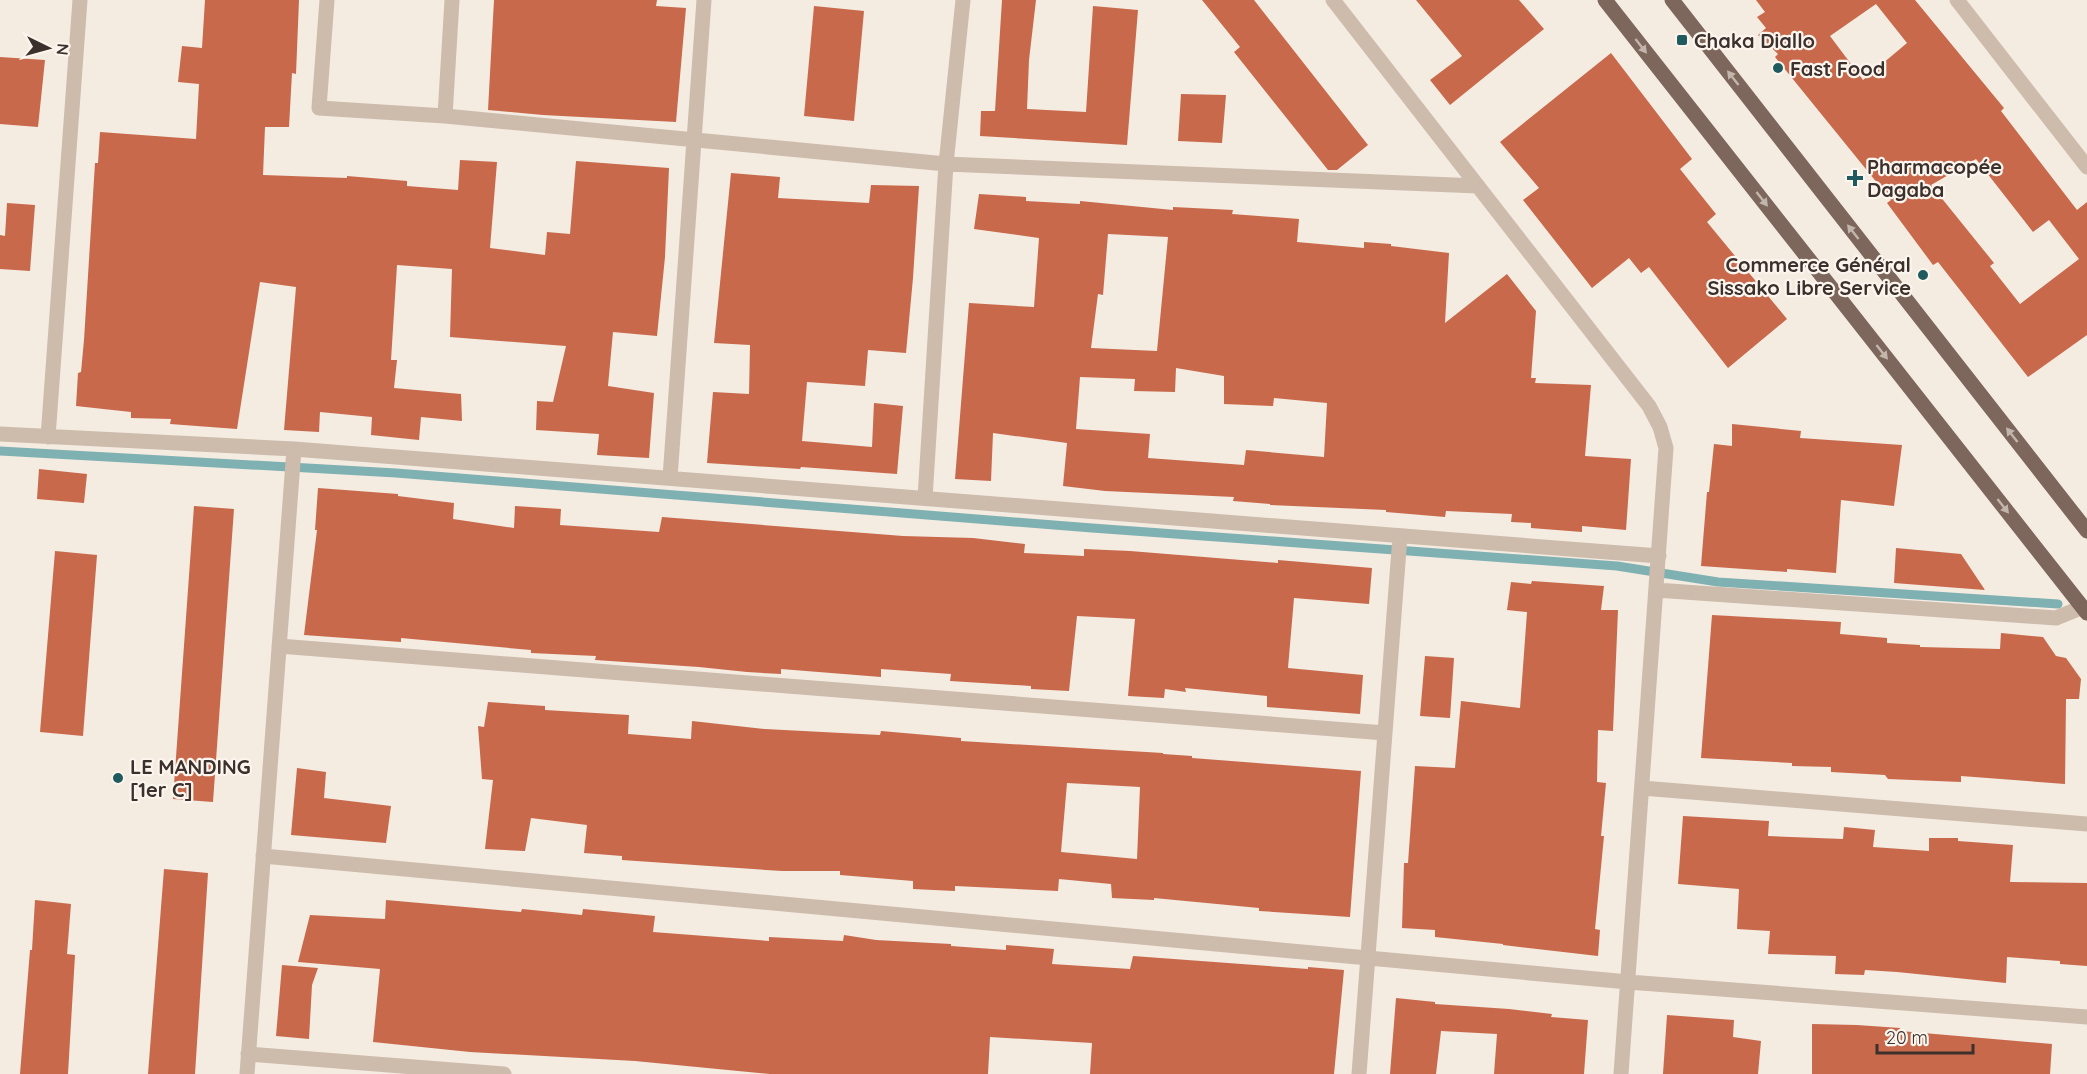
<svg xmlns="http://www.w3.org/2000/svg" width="2087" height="1074" font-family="Quicksand,sans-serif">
	<rect width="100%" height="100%" fill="#f4ebe1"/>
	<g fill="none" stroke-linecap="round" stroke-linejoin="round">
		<!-- stream -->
		<path stroke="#7fb0b2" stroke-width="9" d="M0,451L396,473L1092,528L1617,566L1718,582L2058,604"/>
	</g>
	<!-- building -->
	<path fill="#c8694b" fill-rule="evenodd" d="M205,0H299L296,74L292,73L289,127H265L263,175L347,178V176L407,181V186L458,190L460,160L497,162L490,248L545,255L547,232L570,234L576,161L669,168L665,257L657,336L613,332L608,386L654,393L649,458L597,455L599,434L536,430L537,401L553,402L566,346L450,337L452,269L397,265L391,360H397L394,388L461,394L462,421L421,417L419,440L371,435L372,417L320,412L319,432L284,430L296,287L260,282L237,429L170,424L171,419L131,418V412L76,406L78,373L81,372L84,340L95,163H98L100,132L196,139L199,84L178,82L182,46L202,48Z
		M494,0H657L656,6L686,8L676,122L543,115L488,110Z
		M1002,0H1036L1029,60L1027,109L1086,112L1093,6L1138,10L1127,145L980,136L981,111H995Z
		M1202,0H1254L1368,145L1337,170H1328L1234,52L1240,47Z
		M1416,0H1519L1544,29L1450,105L1430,80L1462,56Z
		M1756,0H1915L2004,108L2001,111L2077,210L2087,202V335L2028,377L1938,262L1933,265L1887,203L1891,200L1775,57L1778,54L1758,35L1766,28L1757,17L1765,12ZM1876,4L1907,43L1863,80L1830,36ZM1976,159L2033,232L2049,220L2079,259L2020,304L1990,266L1994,263L1931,185Z
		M814,6L864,11L854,121L804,116Z
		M1611,53L1692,159L1680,169L1716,214L1707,222L1787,319L1728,368L1649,267L1641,273L1629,258L1592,288L1523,200L1539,188L1500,142Z
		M0,57L45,60L38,127L0,124Z
		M1181,94L1226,95L1222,143L1178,141Z
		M731,173L780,177L778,198L869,203L871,185L919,186L913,278L906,353L868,350L865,386L807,382L802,441L872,447L874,403L903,406L897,474L801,467L800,469L707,463L713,392L749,394L750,345L714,343Z
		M979,194L1026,197V201L1080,204V201L1173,210V207L1233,210L1232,214L1299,219L1297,242L1364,248V242L1391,244V246L1449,253L1445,323L1507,274L1536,311L1531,378H1536L1535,383L1591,385L1585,456L1631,459L1626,530L1582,526V532L1531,528V523L1511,522L1512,514L1446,511L1445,517L1386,512V510L1270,505V504L1233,501L1234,497L1105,491L1063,486L1067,443L993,433L991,481L955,479L969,303L1034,307L1039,238L974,229ZM1108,234L1168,237L1157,351L1091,348L1098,294L1103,295ZM1176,368L1224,376V404L1273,406L1274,398L1327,403L1324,457L1246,450L1244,465L1148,458L1150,434L1076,429L1080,377L1135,379L1134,391L1175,392Z
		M7,203L35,205L30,271L0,269V235L5,236Z
		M1732,424L1801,431L1800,438L1902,445L1894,506L1841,500L1836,573L1787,569V572L1701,566L1707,492H1709L1714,444L1732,446Z
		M39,469L87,474L84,503L37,499Z
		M318,488L398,494V496L454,503L453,519L514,528L515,506L561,509L560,525L659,532L662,517L903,536L973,538L1025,544L1024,553L1084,556V549L1130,551L1278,563V560L1372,568L1369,604L1294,598L1288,668L1363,675L1360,714L1267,707V696L1185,688L1186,692L1165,689L1164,698L1128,696L1135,619L1077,616L1069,691L1031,689V686L950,681L951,674L881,669V677L781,669V674L747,672L699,667L595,660L596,656L531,653V650L401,638V642L304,635L317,530H315Z
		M194,506L234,509L213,802L173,799Z
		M1896,548L1961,554L1985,590L1894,583Z
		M55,551L97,555L83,736L40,732Z
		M1532,581L1604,586L1601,610H1618L1613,731L1598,730L1597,782L1606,783L1601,836H1604L1595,929L1600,930L1598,956L1503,945V944L1435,937V930L1402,928L1404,863H1408L1415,766L1455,768L1461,701L1520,708L1527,612L1507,610L1511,582L1531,584Z
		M1712,615L1841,622L1840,634L1887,638V643L1920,645V647L2000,649L2001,633L2043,637L2056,656L2066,658L2081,679L2079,699H2066L2065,784L1961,776V782L1888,779L1885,775L1831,772V767L1792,766V763L1701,758Z
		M1425,656L1454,658L1450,718L1420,716Z
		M488,702L545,706V710L629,715L628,734L691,739L692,721L765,729L880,735L881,731L961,738V741L1163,753V754L1192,756V758L1361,771L1350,917L1259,911V908L1154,898V900L1112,898L1111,884L1059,879L1058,891L955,886V891L913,889V881L840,875V871H782L622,860V856L584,853L587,825L531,818L525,851L485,849L493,780L482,779L478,726L484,727ZM1067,783L1140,787L1137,859L1061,852Z
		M297,768L326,772L324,798L391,806L386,843L291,835Z
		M1683,816L1769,821L1768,836L1843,839L1844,827L1875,830L1873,847L1929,851V838H1958V841L2013,845L2010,882L2087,883V966L2060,964V961L2007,957L2006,983L1897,972L1865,970L1864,975L1835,974L1836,956L1768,954L1770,931L1737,929L1739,889L1678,884Z
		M164,869L208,873L195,1074H148Z
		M35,900L71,904L67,954L75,955L68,1074H20L30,950H32Z
		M386,900L521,912L522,909L582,915L583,909L655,916L653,932L769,941V937L843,941L844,935L876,940L951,944V946L1006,950V945L1054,949L1052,964L1130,969L1133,956L1308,969V967L1344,970L1334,1074H1090L1092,1043L990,1037L988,1074H770L635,1061L470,1052L373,1042L380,969L298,962L310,915L385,919Z
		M282,965L318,968L312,985L309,1039L276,1036Z
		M1396,998L1435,1002V1004L1509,1009L1552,1014L1551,1017L1588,1020L1584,1074H1494L1497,1034L1441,1031L1436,1074H1390Z
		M1667,1015L1734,1020L1733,1037L1761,1041L1758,1074H1663Z
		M1812,1024L1857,1025L1900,1028V1031L2052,1044L2050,1074H1812Z"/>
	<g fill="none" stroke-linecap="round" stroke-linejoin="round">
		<!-- street -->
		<path stroke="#cdbbac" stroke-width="15" d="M327,0L319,108L445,116L946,164L1478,186
			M1333,0L1649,406L1660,427L1666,448L1621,1074
			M1957,0L2087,167
			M445,116L452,0
			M0,434L294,449L1659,556
			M48,437L80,0
			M670,478L704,0
			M925,498L946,164L963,0
			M1656,590L2056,618L2083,607
			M279,646L1385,733
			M1642,788L2087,824
			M263,856L1628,982L2087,1017
			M248,1054L504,1074
			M247,1074L294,449
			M1359,1074L1400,536"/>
		<!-- primary -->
		<path stroke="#7d675c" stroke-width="15" d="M1605,0L2087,613
			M1672,0L2087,531"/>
	</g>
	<!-- one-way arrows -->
	<defs><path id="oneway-solid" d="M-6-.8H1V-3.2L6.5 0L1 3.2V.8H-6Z" transform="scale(1.5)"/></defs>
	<g fill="#c2b5ac">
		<use href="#oneway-solid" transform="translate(1641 46) rotate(52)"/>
		<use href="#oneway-solid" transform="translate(1733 78) rotate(-128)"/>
		<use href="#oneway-solid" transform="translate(1762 199) rotate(52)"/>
		<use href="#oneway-solid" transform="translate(1853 232) rotate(-128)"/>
		<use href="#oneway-solid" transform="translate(1882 352) rotate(52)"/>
		<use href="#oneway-solid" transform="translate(2012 435) rotate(-128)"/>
		<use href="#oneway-solid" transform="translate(2003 506) rotate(52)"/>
	</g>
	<!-- markers -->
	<g fill="#1f5a5e" stroke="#fbf5ee" stroke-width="2">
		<rect x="1676" y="34" width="12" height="12" rx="3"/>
		<circle cx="1778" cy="68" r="6"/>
		<path d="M1852 169h6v6h6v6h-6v6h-6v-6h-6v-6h6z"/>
		<circle cx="1923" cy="275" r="6"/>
		<circle cx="118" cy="778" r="6"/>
	</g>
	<g text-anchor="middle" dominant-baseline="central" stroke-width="4.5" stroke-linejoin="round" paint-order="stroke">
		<!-- poi labels -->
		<g font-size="20" font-weight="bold" fill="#3b302b" stroke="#fbf5ee" text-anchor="start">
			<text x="1694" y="40">Chaka Diallo</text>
			<text x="1790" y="68">Fast Food</text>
			<text x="1867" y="166">Pharmacopée<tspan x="1867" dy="23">Dagaba</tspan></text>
			<text x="1911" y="264" text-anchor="end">Commerce Général<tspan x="1911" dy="23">Sissako Libre Service</tspan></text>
			<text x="130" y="766">LE MANDING<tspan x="130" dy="23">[1er C]</tspan></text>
		</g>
	</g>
	<!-- north arrow -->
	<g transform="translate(48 48) rotate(95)" stroke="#fbf5ee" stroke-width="4.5" paint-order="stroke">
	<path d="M0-4.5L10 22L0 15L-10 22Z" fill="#3b302b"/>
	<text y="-9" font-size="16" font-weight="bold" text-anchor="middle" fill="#3b302b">N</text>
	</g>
	<!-- scale -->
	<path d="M1877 1044v9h96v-9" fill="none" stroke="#3b302b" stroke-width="3"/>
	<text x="1886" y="1044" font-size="18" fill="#3b302b" stroke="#fbf5ee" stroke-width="4.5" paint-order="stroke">20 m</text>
</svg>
